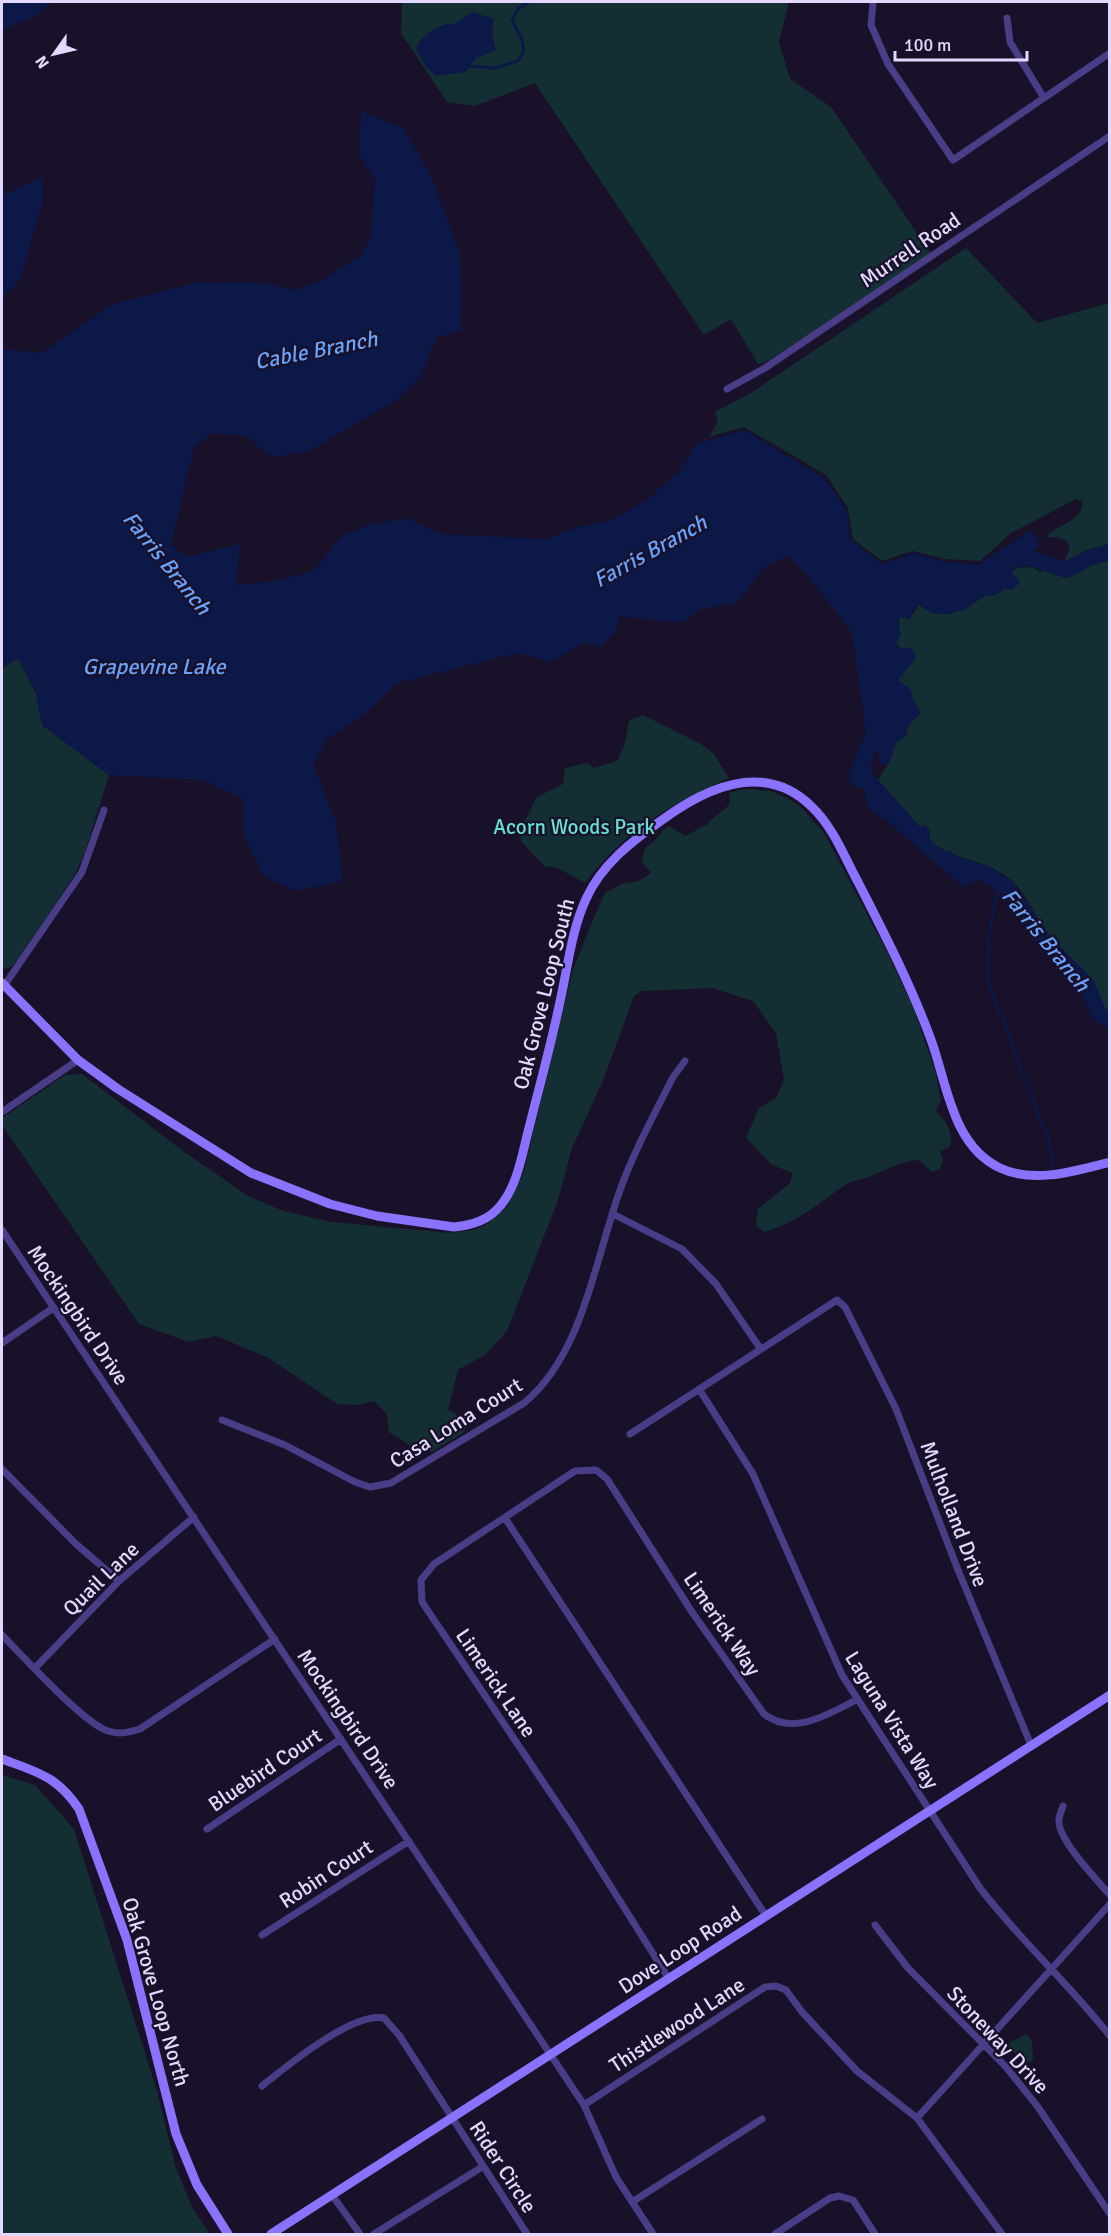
<svg xmlns="http://www.w3.org/2000/svg" width="1111" height="2236" font-family="Signika,sans-serif">
	<rect width="100%" height="100%" fill="#181129"/>
	<!-- green -->
	<path fill="#142f33" d="M402,2H789L779,42L790,79L831,107L932,255L768,361L758,364L731,319L704,335L535,83L475,106L447,102L401,33Z
		M966,248L1037,323L1109,303V546L1089,552L1068,563L1064,562L1070,548C1066,536 1058,538 1047,537C1056,523 1084,523 1082,501L1076,499L1011,533L980,561L945,559L913,551L882,561L853,539L848,508L826,475L744,427L709,437L718,421L715,412L751,393Z
		M1109,561V1015C1099,1010 1101,998 1095,988C1084,969 1060,953 1047,933C1036,918 1029,900 1017,886C990,856 955,864 930,840L929,829L920,827L878,780L890,761L896,742L906,735L908,726L921,712L913,699L911,690L898,680L906,667L913,663L896,643L900,617L912,615L919,605L934,614H948L966,609L984,596H994L1004,589L1012,590L1011,573L1015,568L1032,567L1040,572L1047,569L1066,577L1077,574L1092,564Z
		M18,658L36,693L42,725L109,775L85,852L74,876L17,961L11,967L2,969V669Z
		M643,715L701,744L713,753L729,778C666,807 628,828 585,883L558,868L544,866L521,841V828L537,797L563,784L565,768L587,763L594,768L617,761L624,746L629,721Z
		M744,789L771,791L787,798L800,806L824,833L886,950L913,1007L935,1070L941,1101L936,1111C946,1121 955,1133 949,1147L940,1151L943,1161L940,1169L932,1172L919,1160C901,1161 888,1169 871,1176C863,1180 852,1180 845,1185C813,1207 803,1219 765,1232L756,1226L758,1209L790,1183L793,1173L772,1165L746,1138L759,1108L776,1098L784,1080L776,1033L753,1001L712,988L641,991L634,996L602,1083L572,1148L558,1200L507,1331L486,1354L458,1370L448,1409L469,1422L463,1433L432,1452L409,1445L389,1432L387,1414L374,1401L357,1405L337,1404L267,1357L216,1336L189,1342L139,1324L2,1125V1118L65,1075L82,1074L183,1151L248,1196L283,1211L332,1222L449,1233L473,1230L485,1225L507,1207L523,1175L573,970L595,915L605,893L622,884L639,881L651,873L642,862C645,842 647,849 658,837C663,832 662,829 669,826L685,836C694,833 698,827 707,825C714,815 723,813 730,803L729,793Z
		M2,1775L35,1785L74,1829L157,2091L176,2168L193,2209L208,2231L207,2234H2Z
		M1026,2034L1032,2041L1033,2060L1027,2064L1006,2045Z"/>
	<!-- water -->
	<path fill="#0c1847" d="M2,2H51L36,16L2,30Z
		M472,12L494,19L492,33L496,50L476,58L465,72L436,76C426,68 421,59 416,48C422,35 441,22 455,24Z
		M361,111L403,128L432,178L460,254L461,331L437,337L420,378L397,400L309,451L272,457L246,436L212,433L194,447L171,545L186,557L240,544L236,585L281,580L313,571L341,537L367,525L407,518L440,534L546,539L578,527L612,520L648,499L678,472L697,444L744,430L824,478L846,509L851,540L882,564L913,553L945,562L978,565L1031,530L1040,544L1011,573L1021,582L1011,590L1004,589L994,596H984L966,609L948,614H934L919,605L913,610L910,620L900,617L898,621L901,635L896,643L897,647L912,649L916,657L898,680L911,690L913,699L921,712L908,726L903,739L897,742L888,765L879,762L878,751L875,752C871,759 870,767 874,775L920,827L926,825L929,829L930,840L943,851H950L958,857L977,862L975,881L964,888L886,820C867,810 867,809 864,788L852,786L848,776L866,731L852,632L808,576L788,556L764,567L737,603L701,609L681,623L619,616L615,632L600,648L585,642L551,662L517,653L397,683L365,714L327,739L313,765L336,822L343,881L296,891L263,876L243,834L244,799L202,780L109,775L42,725L36,693L18,658L2,669V349L41,353L113,304L199,282L261,283L294,290L324,279L362,254L371,235L375,179L359,155Z
		M43,176L42,204L20,280L2,298V196Z"/>
	<g fill="none" stroke-linecap="round" stroke-linejoin="round">
		<!-- stream -->
		<path stroke="#0c1847" stroke-width="3" d="M466,66L495,68L518,61L524,51L522,39L512,20L519,8L529,2
			M1002,883L995,898L989,935L988,974L992,994L1011,1039L1039,1119L1049,1138L1052,1164"/>
		<!-- river -->
		<path stroke="#0c1847" stroke-width="16" d="M1005,566L1015,559L1030,558L1066,570L1088,558L1110,552
			M956,867L981,872L1005,885L1044,941L1087,985L1099,1014L1110,1021"/>
		<!-- street -->
		<path stroke="#4a3d87" stroke-width="7" d="M873,2L871,25L888,64L953,160L1110,53
			M1007,18L1010,42L1044,98
			M727,389L765,368L1110,136
			M4,986L82,872L104,810
			M2,1112L78,1060
			M613,1214L682,1249L716,1284L760,1348
			M2,1230L584,2105L616,2177L653,2234
			M2,1343L53,1308
			M699,1389L753,1474L842,1675L980,1888C1020,1940 1069,1984 1110,2036
			M222,1420L285,1445L355,1482L370,1487L391,1483L524,1403C582,1356 595,1261 619,1193C633,1153 654,1115 673,1077L685,1061
			M630,1434L837,1300L845,1307L896,1409L958,1570L1031,1745
			M2,1469L76,1544L119,1581
			M505,1518L766,1916
			M2,1635C23,1656 83,1723 108,1731C120,1735 130,1732 140,1729L275,1639
			M35,1668L119,1581L194,1517
			M1063,1806C1062,1810 1059,1815 1059,1820C1057,1839 1097,1880 1110,1895
			M207,1829L341,1739
			M875,1925L908,1968L1006,2067L1038,2107L1110,2214
			M262,1935L409,1841
			M669,1979L574,1828L422,1602L421,1580L434,1564L575,1471L596,1470L607,1479L692,1612L764,1714C794,1737 830,1713 858,1699
			M262,2086C287,2066 352,2012 384,2018L399,2035L527,2234
			M584,2105L765,1987L776,1986L786,1990L802,2012L857,2071L917,2118L1002,2234
			M917,2118L1110,1904
			M332,2195L360,2234
			M632,2202L762,2119
			M374,2234L482,2167
			M775,2234L830,2198L839,2196L853,2200L875,2234"/>
		<!-- secondary -->
		<path stroke="#8a72fd" stroke-width="9" d="M2,983L78,1060L118,1089L251,1173L330,1204L377,1216L454,1227C473,1225 489,1220 501,1205C518,1184 522,1154 529,1128C540,1084 552,1041 561,997C568,965 572,929 586,899C601,865 632,841 662,820C688,801 721,782 754,782C776,782 796,791 812,807C833,827 844,856 858,882C884,933 910,983 930,1037C947,1081 951,1145 1000,1168C1034,1184 1075,1171 1110,1162
			M2,1759C37,1772 57,1776 79,1809L127,1940L176,2134L197,2185L228,2234
			M271,2234L1110,1695"/>
	</g>
	<g text-anchor="middle" dominant-baseline="central" stroke-width="4.5" stroke-linejoin="round" paint-order="stroke">
		<!-- street labels -->
		<g font-size="21" fill="#e3d9fe" stroke="#181129">
			<text transform="translate(910 250) rotate(-34)">Murrell Road</text>
			<text transform="translate(544 994) rotate(-76)">Oak Grove Loop South</text>
			<text transform="translate(78 1315) rotate(56)">Mockingbird Drive</text>
			<text transform="translate(456 1423) rotate(-32)">Casa Loma Court</text>
			<text transform="translate(954 1514) rotate(69)">Mulholland Drive</text>
			<text transform="translate(101 1579) rotate(-44)">Quail Lane</text>
			<text transform="translate(722 1624) rotate(56)">Limerick Way</text>
			<text transform="translate(496 1683) rotate(56)">Limerick Lane</text>
			<text transform="translate(348 1719) rotate(56)">Mockingbird Drive</text>
			<text transform="translate(892 1720) rotate(58)">Laguna Vista Way</text>
			<text transform="translate(265 1770) rotate(-34)">Bluebird Court</text>
			<text transform="translate(326 1874) rotate(-33)">Robin Court</text>
			<text transform="translate(680 1950) rotate(-33)">Dove Loop Road</text>
			<text transform="translate(156 1992) rotate(74)">Oak Grove Loop North</text>
			<text transform="translate(677 2025) rotate(-33)">Thistlewood Lane</text>
			<text transform="translate(998 2040) rotate(47)">Stoneway Drive</text>
			<text transform="translate(503 2167) rotate(57)">Rider Circle</text>
		</g>
		<!-- park labels -->
		<g font-size="21" fill="#65dfd2" stroke="#181129">
			<text x="574" y="827">Acorn Woods Park</text>
		</g>
		<!-- water labels -->
		<g font-size="22" font-style="italic" fill="#69a2fc" stroke="#181129">
			<text transform="translate(316 350) rotate(-11)">Cable Branch</text>
			<text transform="translate(650 551) rotate(-29)">Farris Branch</text>
			<text transform="translate(167 563) rotate(51)">Farris Branch</text>
			<text x="154" y="666">Grapevine Lake</text>
			<text transform="translate(1046 940) rotate(51)">Farris Branch</text>
		</g>
	</g>
	<!-- border -->
	<rect width="1111" height="2236" fill="none" stroke="#e3d9fe" stroke-width="6"/>
	<!-- north arrow -->
	<g transform="translate(54 54) rotate(236)" stroke="#181129" stroke-width="4.5" paint-order="stroke">
	<path d="M0-4.5L10 22L0 15L-10 22Z" fill="#e3d9fe"/>
	<text y="-9" font-size="16" font-weight="bold" text-anchor="middle" fill="#e3d9fe">N</text>
	</g>
	<!-- scale -->
	<path d="M895 51v9h132v-9" fill="none" stroke="#e3d9fe" stroke-width="3"/>
	<text x="904" y="51" font-size="18" fill="#e3d9fe" stroke="#181129" stroke-width="4.5" paint-order="stroke">100 m</text>
</svg>
